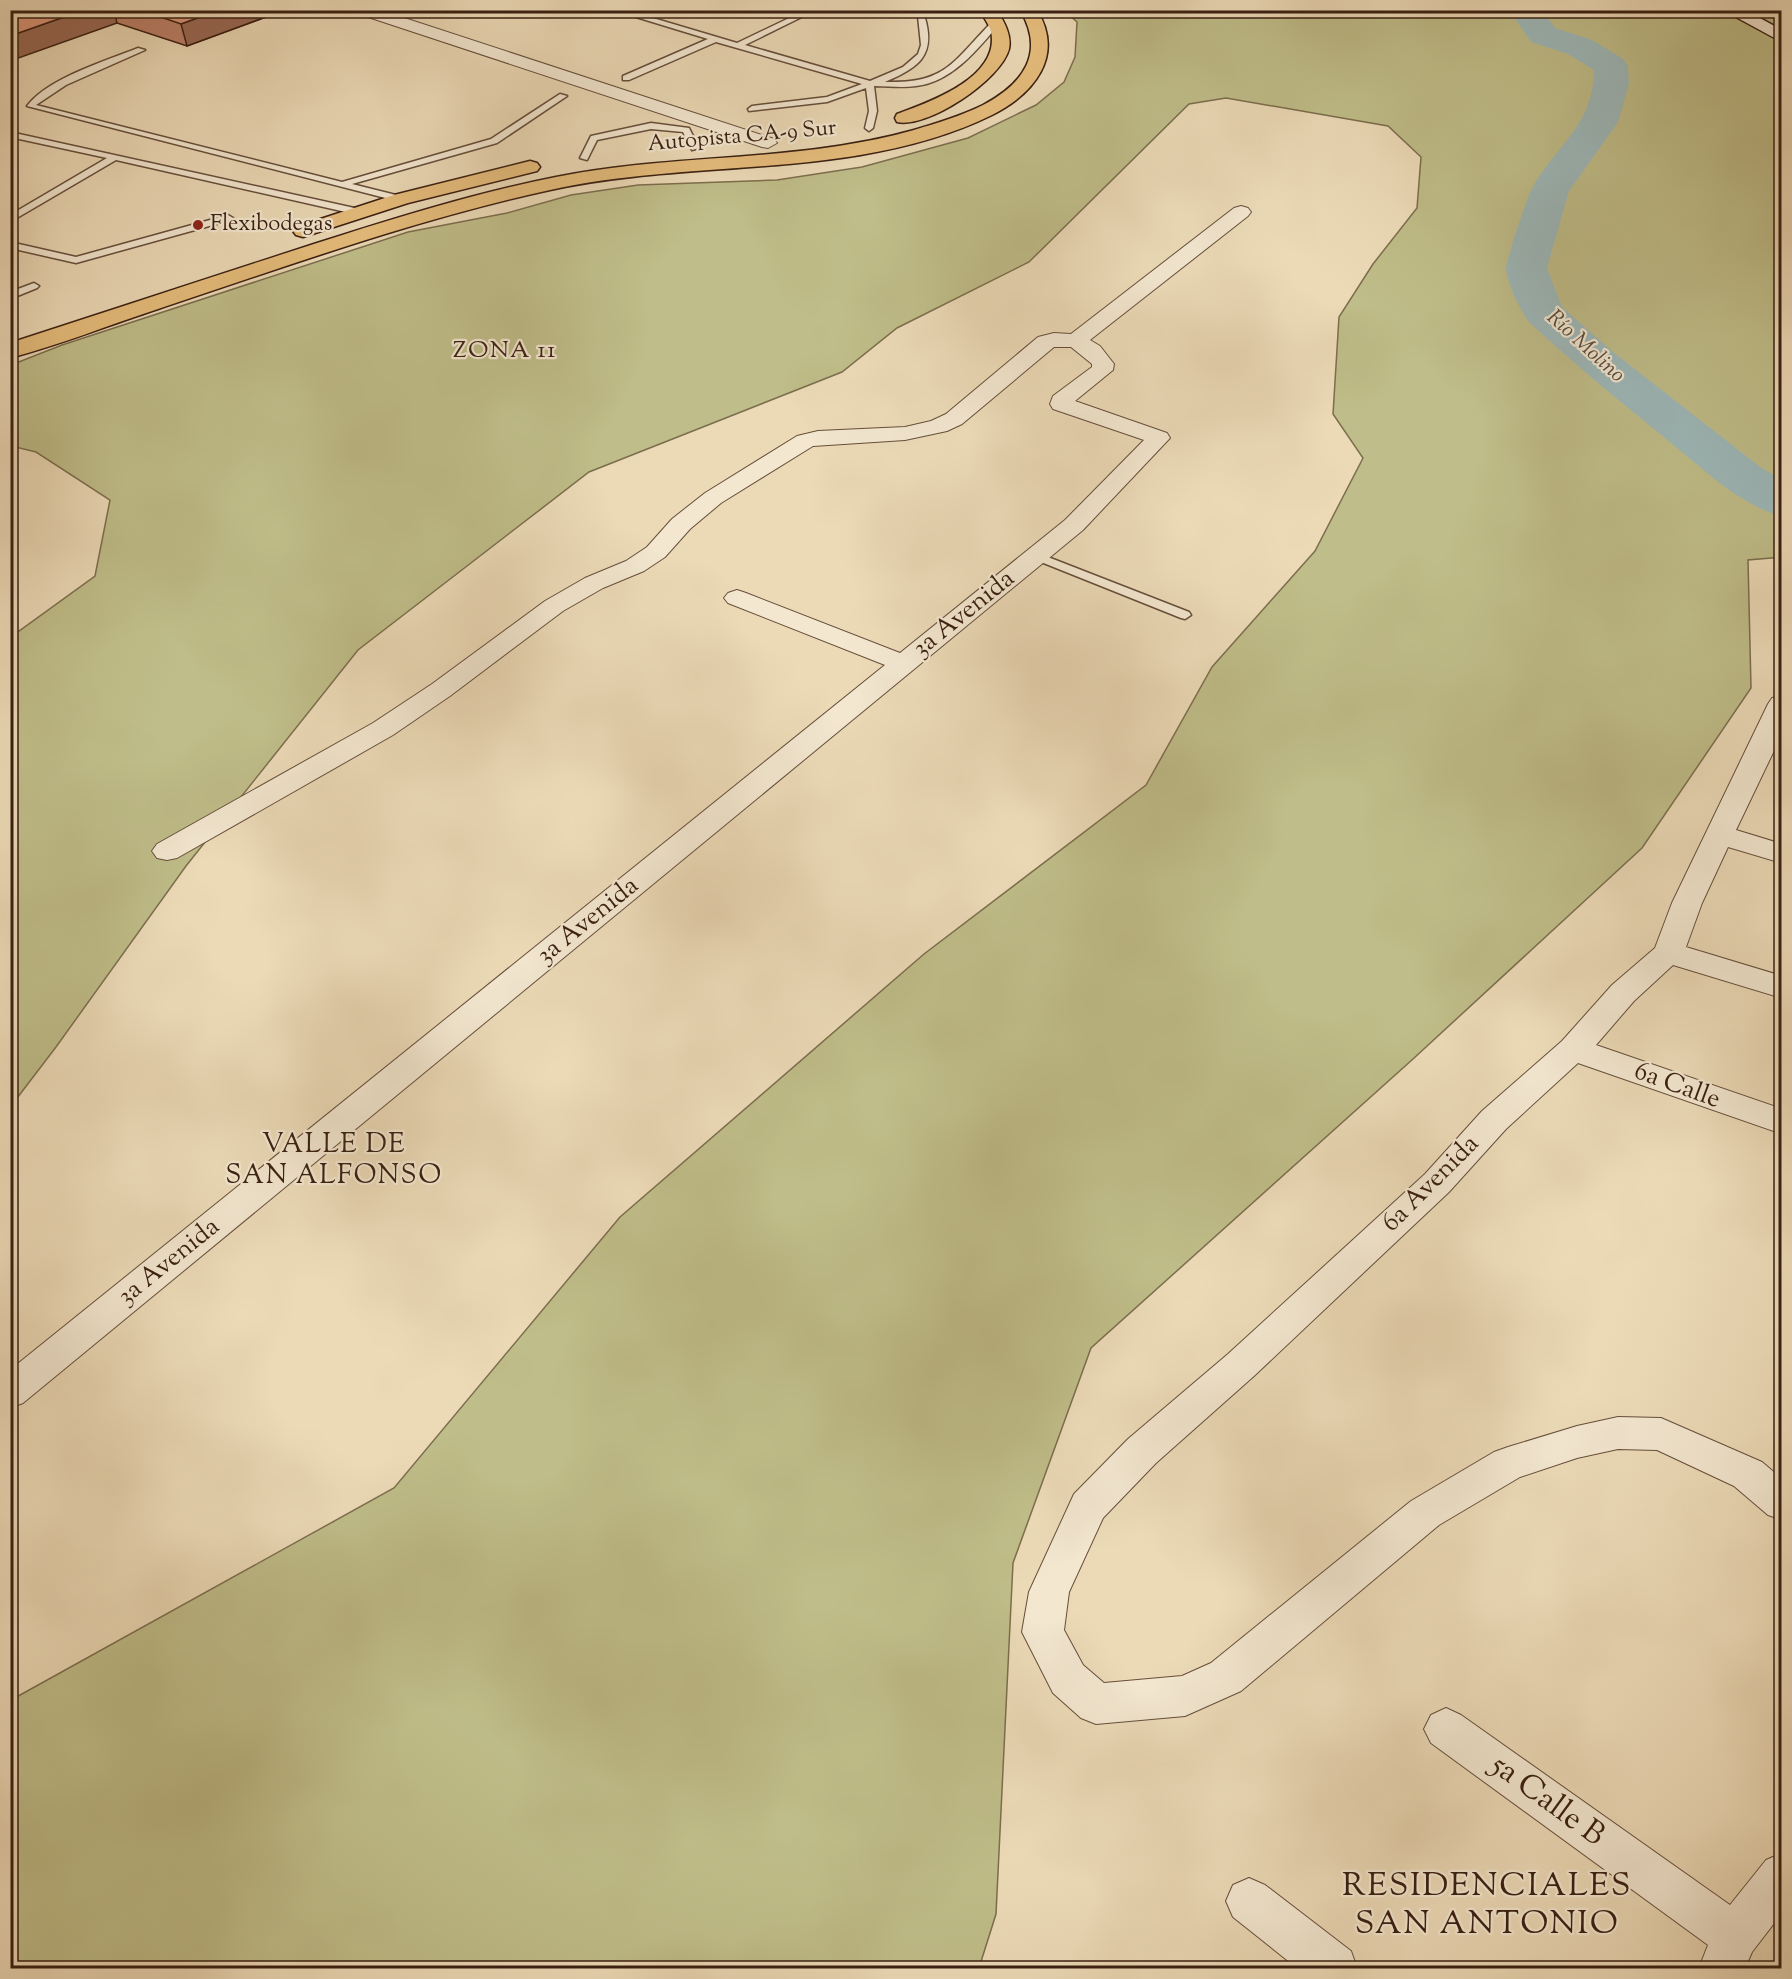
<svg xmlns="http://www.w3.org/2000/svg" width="1792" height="1979" font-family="'Sorts Mill Goudy',serif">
	<rect width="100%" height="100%" fill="#ecdab7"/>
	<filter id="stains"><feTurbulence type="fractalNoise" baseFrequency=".00333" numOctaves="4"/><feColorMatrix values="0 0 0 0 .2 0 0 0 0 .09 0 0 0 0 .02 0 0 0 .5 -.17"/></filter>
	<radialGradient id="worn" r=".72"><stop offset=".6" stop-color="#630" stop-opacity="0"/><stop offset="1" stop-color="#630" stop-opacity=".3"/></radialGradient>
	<!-- green -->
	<path fill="#bfbd89" stroke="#7c6e4e" stroke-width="1.5" d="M1065,11H1781L1782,557L1748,560L1751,688L1642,848L1413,1059L1091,1348L1013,1563L996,1914L979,1968H11V1700L394,1488L620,1217L924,954L1146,785L1212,667L1315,551L1363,458L1333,414L1339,317L1373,264L1417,208L1421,157L1388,126L1226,98L1189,104L1029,262L897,328L842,372L589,472L358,650L186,866L56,1047L11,1106V637L95,576L110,500L36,452L11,446V365L62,345L408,232L507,213L571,195L638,185L777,180L862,167L968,138L1036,105L1064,82L1075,57L1077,22Z"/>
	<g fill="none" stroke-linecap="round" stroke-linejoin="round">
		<!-- river -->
		<path fill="#9db8b9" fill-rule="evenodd" d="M1509,10H1542L1555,28L1592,40L1623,59L1628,66L1629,84L1618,122L1569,191L1547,268L1562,307L1613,352L1760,467L1782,480V516C1739,505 1705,470 1671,443C1622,403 1574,364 1528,321C1519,307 1509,287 1506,270C1505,264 1526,200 1531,191C1554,146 1593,128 1594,70L1568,54L1531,42Z"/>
		<!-- service casing -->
		<g stroke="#664e3b" stroke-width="3">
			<path id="service" d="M613,10H626L737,43L806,10H816L745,45L870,81L903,67L918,54L921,45L918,16L925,18C936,56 918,68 885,82C947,84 953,61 993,21L1000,23C978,49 952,82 916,86C902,88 888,86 874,86L877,111L873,128L869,131L865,128L869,111L866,88L827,102L749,111L748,109L752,106L827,97L862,84L716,42L629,80H623V76L708,39Z
				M138,48L145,50L66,85L36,105L342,182L491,139L560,94L567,96L497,143L352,184L404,197V201L401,202L27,106C48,78 106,61 138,48Z
				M651,123L689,128L699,148L692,150L683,132L651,129L597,140L587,160L580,158L591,136Z
				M10,132L359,209L364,212L359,215L116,160L10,222V215L107,158L10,137Z
				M228,215L233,218L231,220L76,263L10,248V242L76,257Z
				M34,283L39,286L37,288L10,299V292Z
				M1035,552L1189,612L1191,615L1185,619L1181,618L1031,558L1029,556Z"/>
		</g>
		<!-- minor casing -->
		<g stroke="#664e3b" stroke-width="2">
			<path id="minor" d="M354,10H380L774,139L777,143L768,148L762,147L356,13Z
				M1241,206L1248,208L1251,212L1248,216L1090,340L1100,346L1114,364L1113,370L1075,401L1167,433L1170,438L1083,530L23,1403L10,1408V1370L885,665L728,603L724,598L728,593L737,590L746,593L900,653L1065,520L1144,440L1053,409L1050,404L1053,396L1092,367V364L1071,347H1054L962,424L947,431L905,440L813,446L721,503L690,529L665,557L644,571L603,588L563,611L450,696L393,735L177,858L167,860L157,858L152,851L157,844L373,723L432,684L545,601L585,578L626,561L647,547L672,519L705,493L797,436L818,431L905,427L931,421L946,414L1038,337L1054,333L1071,334L1234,208Z
				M1782,696V734L1736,830L1782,844V863L1728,847L1702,903L1686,947L1782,976V998L1673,965L1634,1001L1596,1045L1782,1109V1134L1578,1063L1506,1129L1449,1192L1254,1376L1156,1463L1103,1518L1069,1592L1064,1630L1083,1665L1104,1683L1182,1676L1211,1663L1411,1501L1494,1452L1508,1447L1577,1426L1618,1417L1661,1418L1762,1462L1782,1479V1520L1768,1515L1734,1486L1657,1450L1618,1449L1577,1458L1520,1477L1439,1525L1241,1691L1185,1716L1096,1724L1081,1718L1053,1693L1022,1632L1029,1592L1074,1494L1128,1439L1228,1354L1425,1174L1482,1111L1562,1041L1612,985L1655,948L1672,903L1768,704L1772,698Z
				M1446,1708L1461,1715L1730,1905L1766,1860L1782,1853V1913L1752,1952L1745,1968H1699L1708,1945L1431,1743L1424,1729L1431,1715Z
				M1249,1878L1265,1885L1351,1951L1357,1968H1297L1233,1917L1226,1901L1233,1885Z"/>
		</g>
		<!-- secondary casing -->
		<g stroke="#391f12" stroke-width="3">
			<path id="secondary" d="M1723,10H1745L1782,30V42Z"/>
		</g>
		<!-- trunk casing -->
		<g stroke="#391f12" stroke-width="3">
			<path id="trunk" d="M980,10H997C1004,22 1012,35 1009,49C1001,80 927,129 897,122L895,118L897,114C930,102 1001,77 991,31C989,24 983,17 980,10Z
				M1020,10H1037C1065,56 1034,94 992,115C858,181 693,158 550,190C417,219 287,266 158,309C109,325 60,345 10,358V343C112,310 214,276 317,243C395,218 475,193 556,177C674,153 797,163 914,130C937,123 961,116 983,105C1023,84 1046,53 1020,10Z
				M530,161L537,163L540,167L537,171L408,203L303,237L296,235L293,231L296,227L394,195Z"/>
		</g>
		<!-- service -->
		<use href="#service" fill="#f3e7d0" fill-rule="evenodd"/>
		<!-- minor -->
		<use href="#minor" fill="#f3e7d0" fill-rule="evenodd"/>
		<!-- secondary -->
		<use href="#secondary" fill="#f3e7d0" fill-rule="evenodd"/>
		<!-- trunk -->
		<use href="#trunk" fill="#e6bd7c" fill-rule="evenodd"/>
	</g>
	<!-- wall -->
	<path fill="#bc8069" stroke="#391f12" stroke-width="1.5" d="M10,10H273L274,14L187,46L117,23Z"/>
	<!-- shaded-wall -->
	<path fill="#996855" stroke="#391f12" stroke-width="1.5" d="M84,10H114L117,23L10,61V36Z
		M219,10H273L274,14L187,46L181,24Z"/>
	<!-- building -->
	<path fill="#db957a" stroke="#391f12" stroke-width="1.5" d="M10,10H84L10,36Z
		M140,10H219L181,24Z"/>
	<!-- markers -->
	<circle fill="#8f2418" stroke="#f3e7d0" stroke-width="2" cx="198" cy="225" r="6"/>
	<g text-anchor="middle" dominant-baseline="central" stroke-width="4.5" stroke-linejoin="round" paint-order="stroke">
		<!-- far-street labels -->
		<g font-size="22" fill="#391f12" stroke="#f3e7d0">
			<text transform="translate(742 137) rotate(-5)">Autopista CA-9 Sur</text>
		</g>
		<!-- far-poi labels -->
		<g font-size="22" fill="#391f12" stroke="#f3e7d0" text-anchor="start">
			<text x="210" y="225">Flexibodegas</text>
		</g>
		<!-- far-water labels -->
		<g font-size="22" font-style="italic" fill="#574d44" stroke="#f3e7d0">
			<text transform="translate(1585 347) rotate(42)">Río Molino</text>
		</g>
		<!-- far-quarter labels -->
		<g font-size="24" letter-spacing="1.5" fill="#391f12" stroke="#f3e7d0">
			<text x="505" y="351">ZONA 11</text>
		</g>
		<!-- street labels -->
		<g font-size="26" fill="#391f12" stroke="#f3e7d0">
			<text transform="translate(964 614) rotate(-39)">3a Avenida</text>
			<text transform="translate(588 921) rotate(-39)">3a Avenida</text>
			<text transform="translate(1677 1086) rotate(20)">6a Calle</text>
			<text transform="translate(1431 1184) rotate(-45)">6a Avenida</text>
			<text transform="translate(169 1262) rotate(-39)">3a Avenida</text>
		</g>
		<!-- neighbourhood labels -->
		<g font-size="27" letter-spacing="1.5" fill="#391f12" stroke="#f3e7d0">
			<text x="334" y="1145">VALLE DE<tspan x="334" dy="31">SAN ALFONSO</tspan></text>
		</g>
		<!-- near-street labels -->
		<g font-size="32" fill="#391f12" stroke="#f3e7d0">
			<text transform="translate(1547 1801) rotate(36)">5a Calle B</text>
		</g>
		<!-- near-neighbourhood labels -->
		<g font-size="33" letter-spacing="1.5" fill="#391f12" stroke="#f3e7d0">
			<text x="1487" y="1887">RESIDENCIALES<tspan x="1487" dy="38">SAN ANTONIO</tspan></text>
		</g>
	</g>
	<!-- margin -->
	<rect width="1792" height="1979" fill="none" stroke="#ecdab7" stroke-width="36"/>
	<rect x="12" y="12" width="1768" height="1955" fill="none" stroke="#391f12" stroke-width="3"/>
	<rect x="18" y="18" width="1756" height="1943" fill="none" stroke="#391f12" stroke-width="1.5"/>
	<rect width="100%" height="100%" filter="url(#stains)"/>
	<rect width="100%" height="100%" fill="url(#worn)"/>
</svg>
